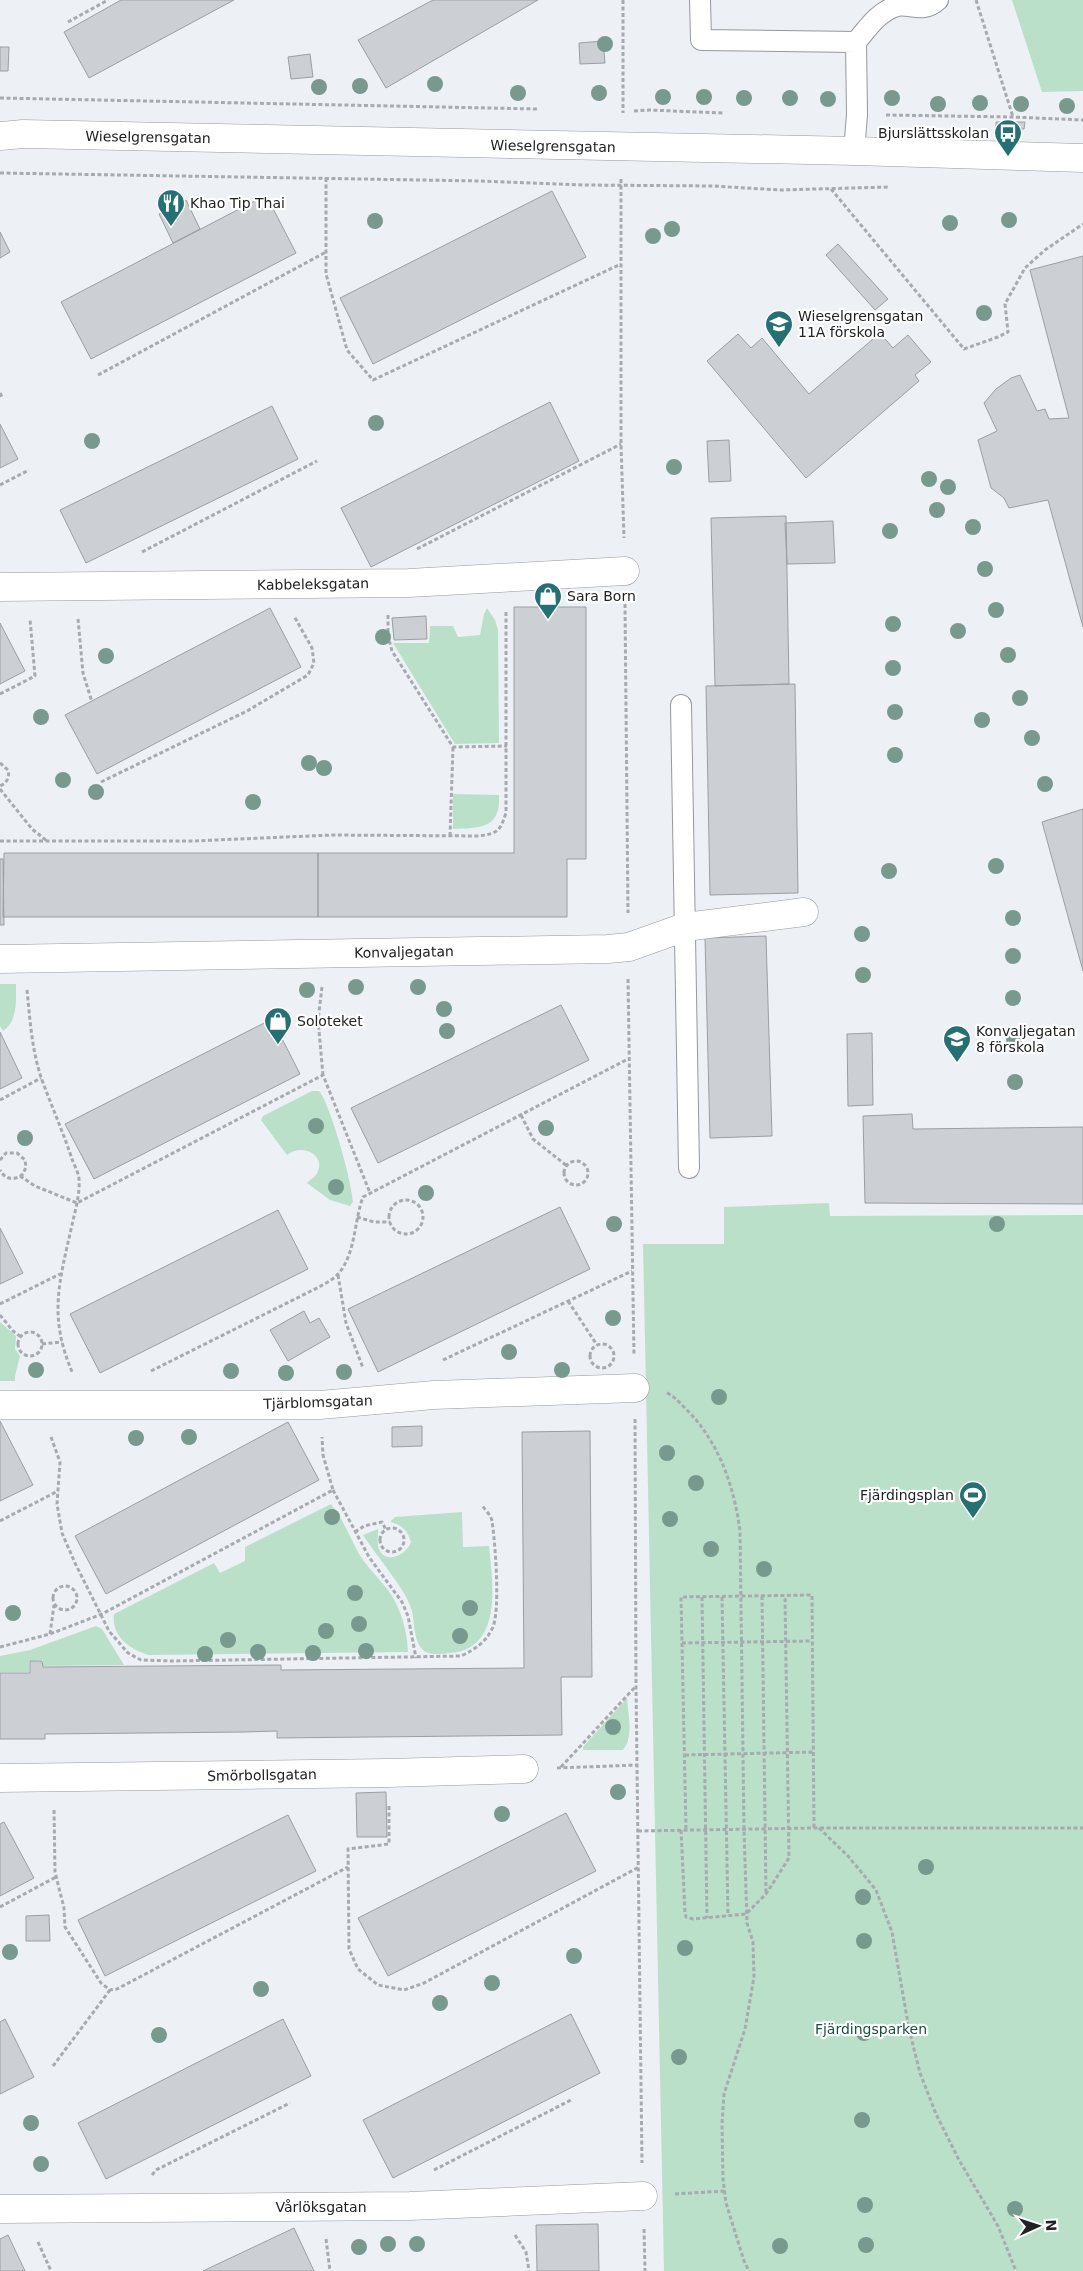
<svg xmlns="http://www.w3.org/2000/svg" width="1083" height="2271" font-family="'DejaVu Sans',sans-serif">
	<rect width="100%" height="100%" fill="#edf1f6"/>
	<!-- green -->
	<path fill="#bae0ca" d="M1012,0H1083V91L1042,92Z
		M487,608L495,620L498,630L499,743L455,744L393,643H429L430,626H453L458,637L480,635L484,614Z
		M453,794L499,795C501,829 480,828 453,829Z
		M0,984H16C16,1000 18,1021 3,1031L0,1026Z
		M312,1091H319C330,1103 352,1182 353,1202L350,1206L330,1200L307,1183C309,1180 314,1178 316,1175C328,1157 304,1142 287,1155L261,1120L263,1116Z
		M829,1203L830,1216L1083,1215V2271H664L643,1244H724V1207Z
		M0,1322L16,1336L15,1349L20,1356L15,1376V1381H0Z
		M331,1504C343,1519 350,1537 359,1554C367,1567 379,1578 388,1590C401,1608 407,1630 408,1652L149,1655C130,1650 111,1636 114,1614L214,1563L220,1573L245,1561V1547Z
		M462,1512L463,1547L489,1546C493,1583 503,1649 450,1653C441,1654 428,1656 422,1649C413,1639 415,1620 411,1608C406,1590 375,1554 363,1535L378,1529C379,1535 376,1542 379,1549C385,1565 407,1555 411,1542C408,1531 401,1524 390,1522L395,1517Z
		M96,1626L102,1629L124,1665L43,1666V1660L29,1661V1672H0V1656L30,1650Z
		M627,1698C628,1714 634,1737 623,1750H583V1747Z"/>
	<!-- building -->
	<path fill="#ccd0d4" stroke="#9b9ea3" d="M121,0H234L89,78L64,32Z
		M433,0H538L386,88L358,40Z
		M603,41L605,63L580,64L579,43Z
		M0,47H9L8,71H0Z
		M310,54L313,77L291,79L288,57Z
		M996,122H1025L1024,129H996Z
		M552,191L586,257L373,364L340,298Z
		M266,195L296,253L91,359L61,302Z
		M186,200L200,229L173,243L159,214Z
		M0,232L10,252L0,258Z
		M838,244L888,299L875,310L826,255Z
		M1083,256V627L1048,500L1009,508L1004,498L991,488L978,440L997,431L984,403L996,389L1011,378L1020,375L1037,411L1045,409L1049,419L1069,418L1030,270Z
		M880,333L893,348L908,335L931,362L915,375L919,381L806,478L707,361L738,334L751,348L762,338L809,394Z
		M550,402L579,461L371,567L341,508Z
		M272,406L298,459L86,563L60,510Z
		M0,424L18,459L0,468Z
		M729,440L731,481L709,482L707,441Z
		M786,516L789,684L715,686L711,518Z
		M833,521L835,563L787,564L785,523Z
		M514,607H586V859H567V917H318V853H514Z
		M270,608L301,667L97,774L65,715Z
		M426,616L427,639L394,640L392,618Z
		M0,623L25,671L0,684Z
		M795,684L798,893L710,895L706,686Z
		M1083,809V971L1042,822Z
		M4,853H318V917H3Z
		M0,859H3L4,925H0Z
		M766,936L772,1136L710,1138L705,938Z
		M561,1005L589,1060L378,1163L351,1108Z
		M272,1019L300,1074L94,1179L65,1124Z
		M0,1032L22,1078L0,1089Z
		M872,1033L873,1105L848,1106L847,1034Z
		M912,1114L913,1129L1083,1127V1204L865,1203L863,1116Z
		M560,1207L590,1269L378,1372L348,1309Z
		M278,1210L308,1269L100,1373L70,1314Z
		M0,1228L23,1273L0,1284Z
		M304,1311L310,1323L319,1318L330,1337L288,1361L270,1330Z
		M0,1421L33,1485L0,1501Z
		M288,1422L319,1480L106,1594L75,1536Z
		M422,1426V1446L392,1447V1427Z
		M590,1431L592,1677H561L562,1735L277,1738V1731L244,1732L45,1734V1739H0V1673H30V1661H42L43,1667H45L281,1665V1670L524,1668L522,1432Z
		M386,1792L387,1837H357L356,1793Z
		M566,1813L596,1871L388,1976L358,1918Z
		M288,1815L316,1871L105,1976L78,1920Z
		M4,1822L34,1878L0,1896V1824Z
		M49,1915L50,1941H26V1916Z
		M571,2014L600,2073L393,2178L363,2120Z
		M5,2019L34,2077L0,2094V2022Z
		M283,2019L311,2076L106,2179L78,2123Z
		M598,2224L599,2271H537L536,2225Z
		M294,2228L314,2271H203Z
		M8,2235L25,2271H0V2239Z"/>
	<g fill="none" stroke-linecap="round" stroke-linejoin="round">
		<!-- service casing -->
		<g stroke="#95989d" stroke-width="22">
			<path id="service" d="M700,0L701,40L856,42C868,28 878,12 897,6C910,3 923,14 938,0
				M854,151L857,115L856,42
				M681,705L689,1168"/>
		</g>
		<!-- minor casing -->
		<g stroke="#95989d" stroke-width="29">
			<path id="minor" d="M0,587L409,583L625,571
				M0,959L608,949L629,947L685,927L804,912
				M0,1405H320L434,1395L635,1388
				M0,1778L388,1773L524,1769
				M0,2209L410,2206L643,2196"/>
		</g>
		<!-- tertiary casing -->
		<g stroke="#95989d" stroke-width="29">
			<path id="tertiary" d="M0,136L23,134L854,151L1083,158"/>
		</g>
		<!-- path -->
		<path stroke="#a7aaae" stroke-width="3" stroke-dasharray="4 2.5" stroke-linecap="butt" d="M623,0V113
			M976,0L1013,117
			M68,22L108,0
			M0,98L538,109
			M634,111L649,110L723,113
			M886,115L1013,117L1083,120
			M0,173L481,181L583,185L713,186L780,190L889,187
			M326,178V274L347,350L373,380L621,264
			M621,179V444L624,538
			M831,189L964,349L998,337L1008,332L1005,304L1025,268L1045,250L1083,224
			M98,375L326,252
			M0,393L2,397
			M0,485L29,470
			M417,549L621,444
			M142,552L317,461
			M625,604L628,913
			M388,615V636L392,651L453,747L507,746
			M78,619L83,673L92,702
			M0,694L35,676L30,619
			M0,763L8,770C10,777 7,783 0,786
			M101,782L247,711L308,675L314,663L312,648L294,616
			M0,789L32,829L47,841
			M450,836L453,747
			M0,841H193L332,835L480,836C499,833 500,830 506,813V610
			M628,979L634,1356
			M322,987L318,1020L323,1075
			M27,990C30,1020 32,1052 42,1080C52,1107 63,1132 72,1159C74,1165 79,1173 79,1180C80,1195 75,1211 72,1225C59,1283 48,1317 73,1374
			M0,1100L41,1078
			M521,1115L533,1139L567,1166
			M0,1160L6,1153H17L25,1160L26,1167L23,1174C15,1181 5,1180 0,1170
			M564 1173a12 12 0 1 1 24 0a12 12 0 1 1-24 0Z
			M20,1176L35,1186L77,1203L323,1075L370,1193
			M389 1217a17 17 0 1 1 34 0a17 17 0 1 1-34 0Z
			M357,1217L374,1222H390
			M338,1275L346,1323L363,1368
			M568,1301L597,1345
			M0,1304L60,1274
			M0,1315L13,1331L21,1337
			M18 1344a12 12 0 1 1 24 0a12 12 0 1 1-24 0Z
			M42,1344L62,1342
			M590 1356a12 12 0 1 1 24 0a12 12 0 1 1-24 0Z
			M443,1360L632,1271
			M151,1371L319,1287C326,1283 334,1279 339,1273C356,1252 354,1221 363,1197L628,1059
			M667,1393C674,1396 679,1402 685,1408C718,1440 734,1485 740,1531L744,1829L747,1923L753,1942L754,1977L745,2029L724,2094L722,2124L723,2179L726,2203L744,2261L749,2271
			M635,1419L636,1686L642,2163
			M51,1437L60,1462L57,1504L62,1533L75,1563L109,1631L128,1653L141,1660L173,1661L461,1656C475,1649 485,1643 492,1629C501,1613 495,1541 492,1521C491,1515 485,1510 482,1505
			M333,1490L369,1557L402,1602L408,1616L416,1658
			M0,1521L58,1491
			M380 1540a12 12 0 1 1 24 0a12 12 0 1 1-24 0Z
			M355,1532L364,1526L382,1522L386,1530
			M53 1598a12 12 0 1 1 24 0a12 12 0 1 1-24 0Z
			M762,1596L766,1893
			M702,1597L707,1918
			M722,1597L728,1916
			M50,1634L54,1605
			M682,1643L812,1641
			M0,1647L50,1634L102,1614L333,1490L323,1455L322,1437
			M685,1755L814,1752
			M561,1767L636,1686
			M557,1768L637,1765
			M389,1806V1844L348,1849L349,1949L358,1969L378,1985L404,1990L424,1983L639,1867
			M54,1810L55,1872L64,1908L65,1927L101,1983L110,1990L117,1989L348,1867
			M819,1828L848,1856L876,1890L892,1932L909,2029L920,2073L936,2114L959,2160L998,2226L1016,2271
			M686,1829L681,1597L812,1595L814,1828
			M681,1830L685,1912L686,1917L693,1919L746,1914L766,1894L789,1858L785,1596
			M638,1831L814,1828H1083
			M0,1907L56,1877
			M53,2066L110,1990
			M434,2170L573,2099
			M152,2175L156,2170L290,2103
			M675,2194L725,2191
			M644,2229L645,2271
			M515,2235L526,2252L529,2271
			M326,2239L330,2271
			M38,2242L51,2271"/>
		<!-- service -->
		<use href="#service" stroke="#fff" stroke-width="20"/>
		<!-- minor -->
		<use href="#minor" stroke="#fff" stroke-width="28"/>
		<!-- tertiary -->
		<use href="#tertiary" stroke="#fff" stroke-width="28"/>
	</g>
	<!-- trees -->
	<g fill="#78998e">
		<circle cx="605" cy="44" r="8"/>
		<circle cx="435" cy="84" r="8"/>
		<circle cx="360" cy="86" r="8"/>
		<circle cx="319" cy="87" r="8"/>
		<circle cx="518" cy="93" r="8"/>
		<circle cx="599" cy="93" r="8"/>
		<circle cx="663" cy="97" r="8"/>
		<circle cx="704" cy="97" r="8"/>
		<circle cx="744" cy="98" r="8"/>
		<circle cx="790" cy="98" r="8"/>
		<circle cx="892" cy="98" r="8"/>
		<circle cx="828" cy="99" r="8"/>
		<circle cx="980" cy="103" r="8"/>
		<circle cx="938" cy="104" r="8"/>
		<circle cx="1021" cy="104" r="8"/>
		<circle cx="1067" cy="106" r="8"/>
		<circle cx="1009" cy="220" r="8"/>
		<circle cx="375" cy="221" r="8"/>
		<circle cx="950" cy="223" r="8"/>
		<circle cx="672" cy="229" r="8"/>
		<circle cx="653" cy="236" r="8"/>
		<circle cx="984" cy="313" r="8"/>
		<circle cx="376" cy="423" r="8"/>
		<circle cx="92" cy="441" r="8"/>
		<circle cx="674" cy="467" r="8"/>
		<circle cx="929" cy="479" r="8"/>
		<circle cx="948" cy="487" r="8"/>
		<circle cx="937" cy="510" r="8"/>
		<circle cx="973" cy="527" r="8"/>
		<circle cx="890" cy="531" r="8"/>
		<circle cx="985" cy="569" r="8"/>
		<circle cx="996" cy="610" r="8"/>
		<circle cx="893" cy="624" r="8"/>
		<circle cx="958" cy="631" r="8"/>
		<circle cx="383" cy="637" r="8"/>
		<circle cx="1008" cy="655" r="8"/>
		<circle cx="106" cy="656" r="8"/>
		<circle cx="893" cy="668" r="8"/>
		<circle cx="1020" cy="698" r="8"/>
		<circle cx="895" cy="712" r="8"/>
		<circle cx="41" cy="717" r="8"/>
		<circle cx="982" cy="720" r="8"/>
		<circle cx="1032" cy="738" r="8"/>
		<circle cx="895" cy="755" r="8"/>
		<circle cx="309" cy="763" r="8"/>
		<circle cx="324" cy="768" r="8"/>
		<circle cx="63" cy="780" r="8"/>
		<circle cx="1045" cy="784" r="8"/>
		<circle cx="96" cy="792" r="8"/>
		<circle cx="253" cy="802" r="8"/>
		<circle cx="996" cy="866" r="8"/>
		<circle cx="889" cy="871" r="8"/>
		<circle cx="1013" cy="918" r="8"/>
		<circle cx="862" cy="934" r="8"/>
		<circle cx="1013" cy="956" r="8"/>
		<circle cx="863" cy="975" r="8"/>
		<circle cx="356" cy="987" r="8"/>
		<circle cx="418" cy="987" r="8"/>
		<circle cx="307" cy="990" r="8"/>
		<circle cx="1013" cy="998" r="8"/>
		<circle cx="444" cy="1009" r="8"/>
		<circle cx="447" cy="1031" r="8"/>
		<circle cx="1014" cy="1039" r="8"/>
		<circle cx="1015" cy="1082" r="8"/>
		<circle cx="316" cy="1126" r="8"/>
		<circle cx="546" cy="1128" r="8"/>
		<circle cx="25" cy="1138" r="8"/>
		<circle cx="336" cy="1187" r="8"/>
		<circle cx="426" cy="1193" r="8"/>
		<circle cx="614" cy="1224" r="8"/>
		<circle cx="997" cy="1224" r="8"/>
		<circle cx="613" cy="1318" r="8"/>
		<circle cx="509" cy="1352" r="8"/>
		<circle cx="36" cy="1370" r="8"/>
		<circle cx="562" cy="1370" r="8"/>
		<circle cx="231" cy="1371" r="8"/>
		<circle cx="344" cy="1372" r="8"/>
		<circle cx="286" cy="1373" r="8"/>
		<circle cx="719" cy="1397" r="8"/>
		<circle cx="189" cy="1437" r="8"/>
		<circle cx="136" cy="1438" r="8"/>
		<circle cx="667" cy="1453" r="8"/>
		<circle cx="696" cy="1483" r="8"/>
		<circle cx="332" cy="1517" r="8"/>
		<circle cx="670" cy="1519" r="8"/>
		<circle cx="711" cy="1549" r="8"/>
		<circle cx="764" cy="1569" r="8"/>
		<circle cx="355" cy="1593" r="8"/>
		<circle cx="470" cy="1608" r="8"/>
		<circle cx="13" cy="1613" r="8"/>
		<circle cx="359" cy="1624" r="8"/>
		<circle cx="326" cy="1631" r="8"/>
		<circle cx="460" cy="1636" r="8"/>
		<circle cx="228" cy="1640" r="8"/>
		<circle cx="366" cy="1651" r="8"/>
		<circle cx="258" cy="1652" r="8"/>
		<circle cx="313" cy="1653" r="8"/>
		<circle cx="205" cy="1654" r="8"/>
		<circle cx="613" cy="1727" r="8"/>
		<circle cx="618" cy="1792" r="8"/>
		<circle cx="502" cy="1814" r="8"/>
		<circle cx="926" cy="1867" r="8"/>
		<circle cx="863" cy="1897" r="8"/>
		<circle cx="864" cy="1941" r="8"/>
		<circle cx="685" cy="1948" r="8"/>
		<circle cx="10" cy="1952" r="8"/>
		<circle cx="574" cy="1956" r="8"/>
		<circle cx="492" cy="1983" r="8"/>
		<circle cx="261" cy="1989" r="8"/>
		<circle cx="440" cy="2003" r="8"/>
		<circle cx="864" cy="2033" r="8"/>
		<circle cx="159" cy="2035" r="8"/>
		<circle cx="679" cy="2057" r="8"/>
		<circle cx="862" cy="2120" r="8"/>
		<circle cx="31" cy="2123" r="8"/>
		<circle cx="41" cy="2164" r="8"/>
		<circle cx="865" cy="2205" r="8"/>
		<circle cx="1015" cy="2209" r="8"/>
		<circle cx="388" cy="2244" r="8"/>
		<circle cx="417" cy="2244" r="8"/>
		<circle cx="866" cy="2245" r="8"/>
		<circle cx="780" cy="2246" r="8"/>
		<circle cx="359" cy="2247" r="8"/>
	</g>
	<!-- icons -->
	<defs>
		<g id="bus-pin" transform="scale(1.4375)"><path d="M0 17L-7.5 6A9.5 9.5 0 1 1 7.5 6Z" fill="#267074" stroke="#fff"/><path d="M-5-6H5V4H4V6H2V4H-2V6H-4V4H-5ZM-3.5-4V0h7V-4ZM-3.5 1.2v1.5H-2V1.2ZM2 1.2v1.5H3.5V1.2Z" fill="#fff"/></g>
		<g id="restaurant-pin" transform="scale(1.4375)"><path d="M0 17L-7.5 6A9.5 9.5 0 1 1 7.5 6Z" fill="#267074" stroke="#fff"/><path d="M-5-6h1v4h1v-4h1v4h1v-4h1v5L-1.5 .5V6h-2V.5L-5-1ZM5-6V6H3V1.5H1.5Q1.5-4 5-6Z" fill="#fff"/></g>
		<g id="school-pin" transform="scale(1.4375)"><path d="M0 17L-7.5 6A9.5 9.5 0 1 1 7.5 6Z" fill="#267074" stroke="#fff"/><path d="M0-5L7-2L0 1L-7-2ZM-4 1L0 2.5L4 1V4Q0 6-4 4Z" fill="#fff"/></g>
		<g id="shop-pin" transform="scale(1.4375)"><path d="M0 17L-7.5 6A9.5 9.5 0 1 1 7.5 6Z" fill="#267074" stroke="#fff"/><path d="M-5-2.5h2.3a2.7 3.5 0 0 1 5.4 0H5L5.5 6h-11ZM-1.5-2.5h3a1.5 2.3 0 0 0-3 0Z" fill="#fff"/></g>
		<g id="stadium-pin" transform="scale(1.4375)"><path d="M0 17L-7.5 6A9.5 9.5 0 1 1 7.5 6Z" fill="#267074" stroke="#fff"/><path d="M0-5a6.5 5 0 1 0 0 10a6.5 5 0 1 0 0-10ZM-3.5-1.8h7v3.6h-7Z" fill="#fff"/></g>
	</defs>
	<g fill-rule="evenodd">
		<use href="#bus-pin" x="1008" y="133"/>
		<use href="#restaurant-pin" x="171" y="203"/>
		<use href="#school-pin" x="779" y="324"/>
		<use href="#shop-pin" x="548" y="596"/>
		<use href="#shop-pin" x="278" y="1021"/>
		<use href="#school-pin" x="957" y="1039"/>
		<use href="#stadium-pin" x="973" y="1495"/>
	</g>
	<g text-anchor="middle" dominant-baseline="central" stroke-width="4.5" stroke-linejoin="round" paint-order="stroke">
		<!-- poi labels -->
		<g font-size="14" fill="#212224" stroke="#fff" text-anchor="start">
			<text x="989" y="133" text-anchor="end">Bjurslättsskolan</text>
			<text x="190" y="203">Khao Tip Thai</text>
			<text x="798" y="316">Wieselgrensgatan<tspan x="798" dy="16">11A förskola</tspan></text>
			<text x="567" y="596">Sara Born</text>
			<text x="297" y="1021">Soloteket</text>
			<text x="976" y="1031">Konvaljegatan<tspan x="976" dy="16">8 förskola</tspan></text>
			<text x="954" y="1495" text-anchor="end">Fjärdingsplan</text>
		</g>
		<!-- street labels -->
		<g font-size="14" fill="#212224" stroke="#fff">
			<text transform="translate(148 137) rotate(1)">Wieselgrensgatan</text>
			<text transform="translate(553 146) rotate(1)">Wieselgrensgatan</text>
			<text transform="translate(313 584) rotate(-1)">Kabbeleksgatan</text>
			<text transform="translate(404 952) rotate(-1)">Konvaljegatan</text>
			<text transform="translate(318 1402) rotate(-2)">Tjärblomsgatan</text>
			<text transform="translate(262 1775) rotate(-1)">Smörbollsgatan</text>
			<text x="321" y="2207">Vårlöksgatan</text>
		</g>
		<!-- park labels -->
		<g font-size="14" fill="#195138" stroke="#fff">
			<text x="871" y="2029">Fjärdingsparken</text>
		</g>
	</g>
	<!-- north arrow -->
	<g transform="translate(1038 2226) rotate(87)" stroke="#ffffff" stroke-width="4" paint-order="stroke">
	<path d="M0-4L9 19L0 12L-9 19Z" fill="#212224"/>
	<text y="-8" font-size="14" font-weight="bold" text-anchor="middle" fill="#212224">N</text>
	</g>
</svg>
